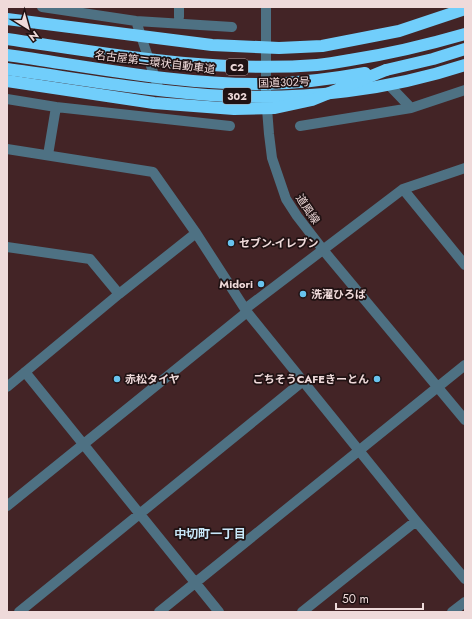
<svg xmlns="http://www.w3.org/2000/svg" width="472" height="619" font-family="Jost,'Noto Sans JP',sans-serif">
	<rect width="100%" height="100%" fill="#432426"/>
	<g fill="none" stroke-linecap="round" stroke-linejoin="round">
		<!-- minor -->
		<path stroke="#4e7183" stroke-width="10" d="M42,7L136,21L232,27
			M179,7V17
			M266,7V96L269,134L272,158L286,199L297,216L324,251L465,420
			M136,21L159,90
			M388,84L411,108
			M7,99L56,107L230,126
			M300,126L411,108L465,90
			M7,149L153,172L196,233L247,312L416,521L465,579
			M48,155L56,107
			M403,189L465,265
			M7,247L90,259L119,294
			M245,309L403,189L465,168
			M25,372L219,612
			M7,387L119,294L196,233
			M7,506L247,312
			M19,612L303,381
			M159,612L465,365
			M302,612L416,521
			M452,612L465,602"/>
		<!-- highway -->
		<path stroke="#71cefb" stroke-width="12" d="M7,69C80,79 153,92 226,96C305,100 389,90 465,65
			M386,70L433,59L465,49"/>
		<!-- highway-bridge -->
		<path stroke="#71cefb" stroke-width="12" d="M7,19L212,45L279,48L322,46L399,31L465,9
			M7,39C110,54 213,73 317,65C328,64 339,62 350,60C389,54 427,45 465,34
			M7,55C92,67 180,85 266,84C299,83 332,79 365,73
			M7,81L154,103L234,109L275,108L312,100L386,70"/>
	</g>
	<!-- markers -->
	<g fill="#68c4f0" stroke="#201213" stroke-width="1.5">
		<circle cx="231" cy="243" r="4"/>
		<circle cx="261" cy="284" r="4"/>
		<circle cx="303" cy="294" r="4"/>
		<circle cx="117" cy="379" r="4"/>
		<circle cx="377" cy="379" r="4"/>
	</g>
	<g text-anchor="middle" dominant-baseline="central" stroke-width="3.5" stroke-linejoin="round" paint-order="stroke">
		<!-- shield labels -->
		<g fill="#201213" stroke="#b19e9e" stroke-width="1">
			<rect x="226" y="59" width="22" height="16" rx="3"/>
			<rect x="223" y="88" width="28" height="16" rx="3"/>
		</g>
		<g font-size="10" font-weight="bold" fill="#efdada">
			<text x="237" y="67">C2</text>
			<text x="237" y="96">302</text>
		</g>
		<!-- street labels -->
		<g font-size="11" fill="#efdada" stroke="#201213">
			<text transform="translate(155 62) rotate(7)">名古屋第二環状自動車道</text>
			<text transform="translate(284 82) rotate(-2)">国道302号</text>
			<text transform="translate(308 209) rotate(56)">道風線</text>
		</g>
		<!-- poi labels -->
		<g font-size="11" font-weight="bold" fill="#efdada" stroke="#201213" text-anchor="start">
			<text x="239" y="243">セブン-イレブン</text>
			<text x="253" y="284" text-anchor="end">Midori</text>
			<text x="311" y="294">洗濯ひろば</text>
			<text x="125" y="379">赤松タイヤ</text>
			<text x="369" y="379" text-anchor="end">ごちそうCAFEきーとん</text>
		</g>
		<!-- neighbourhood labels -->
		<g font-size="12" font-weight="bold" fill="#c8e7f8" stroke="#201213">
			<text x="210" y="534">中切町一丁目</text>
		</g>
	</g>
	<!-- border -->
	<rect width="472" height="619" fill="none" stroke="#efdada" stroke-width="16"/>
	<!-- north arrow -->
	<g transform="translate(28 28) rotate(143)" stroke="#201213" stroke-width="3" paint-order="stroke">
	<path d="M0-3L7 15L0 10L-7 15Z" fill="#efdada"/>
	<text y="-6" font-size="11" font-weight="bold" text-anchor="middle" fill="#efdada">N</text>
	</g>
	<!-- scale -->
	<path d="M336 603v6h87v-6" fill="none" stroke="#efdada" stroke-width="2"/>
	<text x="342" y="603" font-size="12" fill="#efdada" stroke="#201213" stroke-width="3" paint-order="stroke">50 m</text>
</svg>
